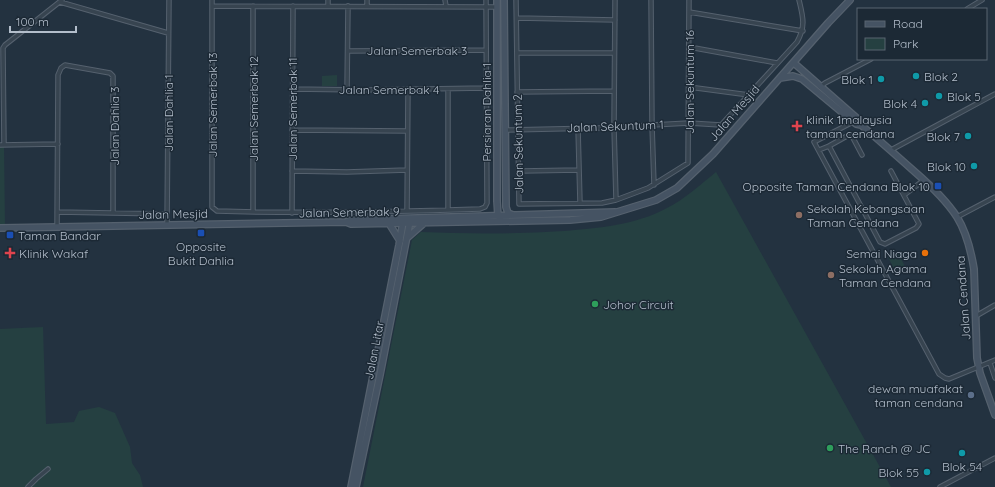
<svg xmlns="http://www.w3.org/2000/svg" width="995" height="487" font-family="Quicksand,sans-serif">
	<rect width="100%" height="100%" fill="#233240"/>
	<!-- park -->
	<path fill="#254041" d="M337,75V86H322V76Z
		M0,145H4L5,228H0Z
		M716,172L891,487H363L412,240L421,232C469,234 516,234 564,231C599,228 636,225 667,208C685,199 700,185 716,172Z
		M897,252L905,266L895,271L888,257Z
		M43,327L46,424L74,422L79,411L99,407L115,413L130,447L132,463L140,475L143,487H0V329Z"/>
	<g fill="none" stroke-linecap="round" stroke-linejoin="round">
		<!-- street casing -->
		<g stroke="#55616e" stroke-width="5.5">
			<path id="street" d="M212,0V207L217,211C304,214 392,212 480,209L485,207L487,203L486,0
				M328,0V6
				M367,0V6
				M445,0L446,6
				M516,0L519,204L602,203L616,200L648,188L688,163L689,0
				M615,0L614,127L616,200
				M651,0L652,125L654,185
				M60,2L168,33
				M212,6L497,7
				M253,6V212
				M967,9L982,0
				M689,12L803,31
				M517,18L615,20
				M689,47L777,63
				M348,51L486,50
				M517,53H614
				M689,87L749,95
				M820,87L825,83L871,59
				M292,89L362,90L486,88
				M448,89V210
				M347,90L348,6
				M517,92L614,91
				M853,122L814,142L939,374L945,378L949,379L995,360
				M578,128L580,203
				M292,130L407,131
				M505,130L598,128L689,123L721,125L797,42C806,26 803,17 799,0
				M0,145L58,144
				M4,145L3,48L5,45L62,0
				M819,150L829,146
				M891,150L995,94
				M862,155L853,138L851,136H847L829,146L880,242L885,244L916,228L919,224L891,171
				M292,171L347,172L407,170
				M521,171L579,170
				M904,195L924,180
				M407,211L408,89
				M57,212L167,214
				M292,213L293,6
				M957,217L995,197
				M167,225L169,0
				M57,227L58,75L61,68L65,65L110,73L113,76V213
				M976,316L995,305
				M990,363L995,378
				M28,487L36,479L48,469
				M940,487L995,458"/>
		</g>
		<!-- secondary casing -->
		<g stroke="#55616e" stroke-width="8">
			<path id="secondary" d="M497,0V201L498,216L500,218
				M504,0L506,207L508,213L513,215
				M794,63L859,120L861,125C879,140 897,156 915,172C930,185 946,200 957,217C967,233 971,251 974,269L977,358L980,373L995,415
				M780,78L793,76L802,79L856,124L861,125
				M346,222L351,224L570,220L601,217L656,200L677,188L713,154L828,23L850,0
				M390,225L400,241
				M0,228L346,222L351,220L615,212
				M407,238L423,224
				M351,487L399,245L403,222
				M356,487L380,375L410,221"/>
		</g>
		<!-- street -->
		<use href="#street" stroke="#374450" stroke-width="3.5"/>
		<!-- secondary -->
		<use href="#secondary" stroke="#455363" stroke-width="5.5"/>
	</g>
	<!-- markers -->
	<g fill="#0f9aa8" stroke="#1c2935" stroke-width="1.5">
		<circle cx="916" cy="76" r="4"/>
		<circle cx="881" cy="79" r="4"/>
		<circle cx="939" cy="96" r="4"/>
		<circle cx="925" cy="103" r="4"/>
		<circle cx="968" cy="136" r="4"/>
		<circle cx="974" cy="166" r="4"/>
		<circle cx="962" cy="453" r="4"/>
		<circle cx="927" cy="472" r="4"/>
	</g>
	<g fill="#e0444e" stroke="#1c2935" stroke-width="1.5">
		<path d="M795 120h4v4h4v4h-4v4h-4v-4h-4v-4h4z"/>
		<path d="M8 247h4v4h4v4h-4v4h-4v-4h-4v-4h4z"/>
	</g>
	<g fill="#1a4fb4" stroke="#1c2935" stroke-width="1.5">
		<rect x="934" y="182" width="8" height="8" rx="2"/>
		<rect x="197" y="229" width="8" height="8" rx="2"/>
		<rect x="6" y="231" width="8" height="8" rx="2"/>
	</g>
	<g fill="#8d6e63" stroke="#1c2935" stroke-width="1.5">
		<circle cx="799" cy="215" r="4"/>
		<circle cx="831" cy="275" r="4"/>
	</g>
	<circle fill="#e8710a" stroke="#1c2935" stroke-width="1.5" cx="925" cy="253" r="4"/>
	<g fill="#2e9e5b" stroke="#1c2935" stroke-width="1.5">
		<circle cx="595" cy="304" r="4"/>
		<circle cx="830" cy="448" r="4"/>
	</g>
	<circle fill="#5c6f8a" stroke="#1c2935" stroke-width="1.5" cx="971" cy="395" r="4"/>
	<g text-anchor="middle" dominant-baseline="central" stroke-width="3" stroke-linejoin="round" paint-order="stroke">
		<!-- street labels -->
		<g font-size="12" fill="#b3becb" stroke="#1c2935">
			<text x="417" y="50">Jalan Semerbak 3</text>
			<text transform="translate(689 82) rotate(-90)">Jalan Sekuntum 16</text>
			<text x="389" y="89">Jalan Semerbak 4</text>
			<text transform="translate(212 105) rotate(-90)">Jalan Semerbak 13</text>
			<text transform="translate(253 109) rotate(-90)">Jalan Semerbak 12</text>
			<text transform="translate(292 109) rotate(-90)">Jalan Semerbak 11</text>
			<text transform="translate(486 112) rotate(-90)">Persiaran Dahlia 1</text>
			<text transform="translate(168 113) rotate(-90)">Jalan Dahlia 1</text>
			<text transform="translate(734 113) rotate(-49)">Jalan Mesjid</text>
			<text transform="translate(114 126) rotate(-90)">Jalan Dahlia 3</text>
			<text transform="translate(615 126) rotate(-2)">Jalan Sekuntum 1</text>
			<text transform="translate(518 144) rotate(-91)">Jalan Sekuntum 2</text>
			<text transform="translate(349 212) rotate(-1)">Jalan Semerbak 9</text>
			<text transform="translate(173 214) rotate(-1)">Jalan Mesjid</text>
			<text transform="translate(963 298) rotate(-94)">Jalan Cendana</text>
			<text transform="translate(374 350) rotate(-79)">Jalan Litar</text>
		</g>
		<!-- poi labels -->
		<g font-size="12" fill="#b3becb" stroke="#1c2935" text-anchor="start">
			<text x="924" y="76">Blok 2</text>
			<text x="873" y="79" text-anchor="end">Blok 1</text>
			<text x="947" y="96">Blok 5</text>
			<text x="917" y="103" text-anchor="end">Blok 4</text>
			<text x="806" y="119">klinik 1malaysia<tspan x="806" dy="14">taman cendana</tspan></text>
			<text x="960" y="136" text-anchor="end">Blok 7</text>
			<text x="966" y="166" text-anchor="end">Blok 10</text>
			<text x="930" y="186" text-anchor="end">Opposite Taman Cendana Blok 10</text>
			<text x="807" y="208">Sekolah Kebangsaan<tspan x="807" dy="14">Taman Cendana</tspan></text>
			<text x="18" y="235">Taman Bandar</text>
			<text x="201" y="246" text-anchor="middle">Opposite<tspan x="201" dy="14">Bukit Dahlia</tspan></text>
			<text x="19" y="253">Klinik Wakaf</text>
			<text x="917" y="253" text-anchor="end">Semai Niaga</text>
			<text x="839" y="268">Sekolah Agama<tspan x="839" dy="14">Taman Cendana</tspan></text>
			<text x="603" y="304">Johor Circuit</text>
			<text x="963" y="388" text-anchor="end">dewan muafakat<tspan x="963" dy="14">taman cendana</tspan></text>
			<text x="838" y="448">The Ranch @ JC</text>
			<text x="962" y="466" text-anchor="middle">Blok 54</text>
			<text x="919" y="472" text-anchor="end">Blok 55</text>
		</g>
	</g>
	<!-- legend -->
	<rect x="857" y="8" width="130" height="52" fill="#1c2935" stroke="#586571"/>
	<rect x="865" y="21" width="20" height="6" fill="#455363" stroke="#586571"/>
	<text x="893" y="28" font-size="12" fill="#b3becb">Road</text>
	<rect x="865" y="38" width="20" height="12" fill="#254041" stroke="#586571"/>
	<text x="893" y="48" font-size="12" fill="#b3becb">Park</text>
	<!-- scale -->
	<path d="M10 26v6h66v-6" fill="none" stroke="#b3becb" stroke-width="2"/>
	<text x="16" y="26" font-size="12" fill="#b3becb" stroke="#1c2935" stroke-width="3" paint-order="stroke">100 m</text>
</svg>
